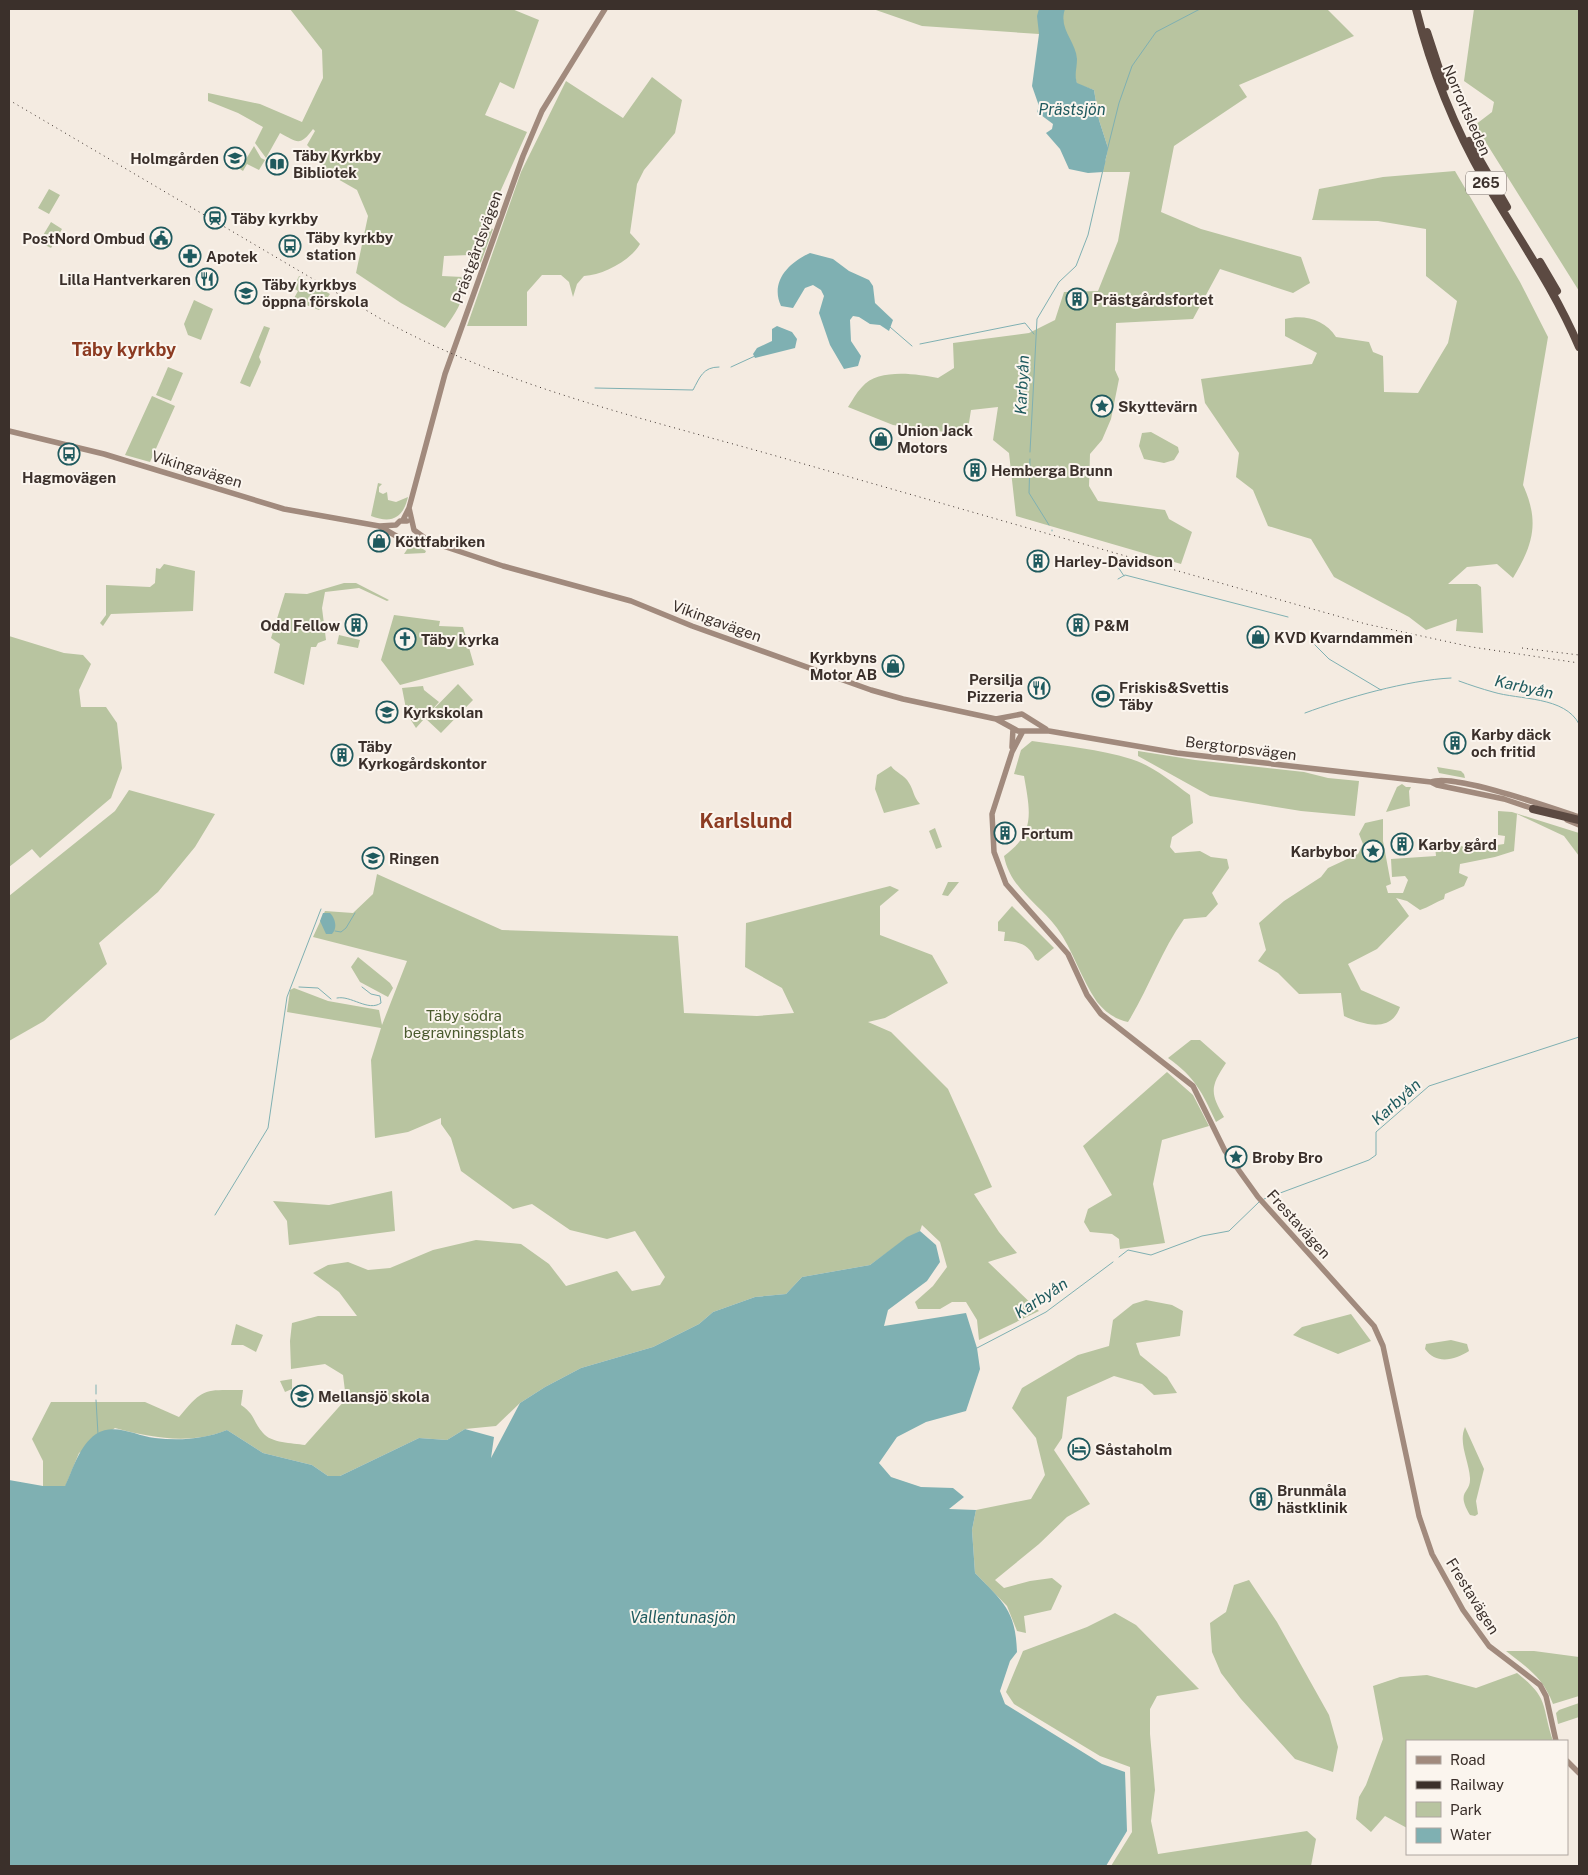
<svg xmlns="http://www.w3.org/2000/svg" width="1588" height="1875" font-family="'Public Sans',sans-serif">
	<rect width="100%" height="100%" fill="#f4ebe1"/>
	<!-- green -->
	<path fill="#b8c4a0" d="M290,9H512L539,20L514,89L500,82L485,115L527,132L500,192L487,227L493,229L480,265L475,264L470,255L444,256L442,276L463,277C467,298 456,312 445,328L401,303L356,273L368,216L357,190L322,170L315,153L307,145L315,131L313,129C300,147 297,142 280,133L266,158L255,143L263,127L238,113L208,101V93L260,104L302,122L323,78L322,50Z
		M873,9H1327L1354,36L1239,85L1247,97L1174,146L1161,212L1201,229L1301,257L1310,283L1293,293L1220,269L1193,319L1116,323L1115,370L1119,379L1111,419L1102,440L1090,454L1089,486L1098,501L1165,510L1169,519L1192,532L1181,564L1016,516L1009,453L993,440L998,407L971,410L967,435L893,425L848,407C852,401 856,393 862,387C878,368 916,374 938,378L954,368L953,343L1029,333L1055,320L1064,292L1098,291L1118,241L1130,172H1103L1108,148L1099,120L1094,90L1077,84L1074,73L1039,34L922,26Z
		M1474,9H1579V291L1475,125L1492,112L1494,102L1464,81Z
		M652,77L682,100L675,133L644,170L637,184L630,233L640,244C630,261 603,275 584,276L577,284L573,297L569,282L561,275H542L527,292V326H467L521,172L566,81L623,118Z
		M254,146L261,158L265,160L259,170L247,164L243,171L240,169Z
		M1455,171L1520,282L1548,337L1523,485C1540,522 1533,545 1513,578L1497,564L1467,567L1448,584H1477L1481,587L1483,633L1456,631L1457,619L1426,630L1409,617L1334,577L1311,539L1268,526L1253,490L1236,477L1239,453L1205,403L1201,379L1312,364L1317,353L1285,336V319C1305,314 1325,320 1336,337L1369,342L1373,352L1383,356L1384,392L1418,393L1448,343L1457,301L1426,276V229L1378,221L1312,220L1313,217L1319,189L1383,177Z
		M49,189L60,195L49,214L38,208Z
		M51,222L62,229L51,248L39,242Z
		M299,276L330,294L319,310L293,300L298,291L293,288Z
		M194,300L213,309L201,340L188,335L184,324Z
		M264,326L270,328L259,357L261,362L250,387L240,383Z
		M168,367L183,373L171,401L156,395Z
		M152,396L175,406L150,462L125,455Z
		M1151,432L1178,447L1179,452L1174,460L1164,463L1144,459L1139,446L1142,433Z
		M378,483L382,484L379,487V492L383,494L387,492L388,500L396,502L408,497C403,518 392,524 371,516Z
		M415,544L426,551L425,553L404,554L410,545Z
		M164,564L195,571L193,611L111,614L103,626L100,623L106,615V585L150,587L155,583L156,568L160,569Z
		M344,583H356L389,600L387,601L359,588L325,592L322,608L326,640L318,643L316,647H311L304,685L274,673L280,644L271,638L285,593L307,594Z
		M394,615L440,621L439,626L463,627L474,665L400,685L381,660Z
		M339,635L360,640L358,648L337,644Z
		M9,636L64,653L83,655L91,664L79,690L81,707H106L117,723L122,768L111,798L40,858L32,849L9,867Z
		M458,684L473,700L441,733L425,718Z
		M423,686L424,690L439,702L416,728L407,714L402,688Z
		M1032,741C1065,746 1099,749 1131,759C1152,765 1173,783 1190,795L1193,823L1172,837L1170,847L1175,853L1200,851L1211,857L1227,859L1229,868L1212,893L1218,904L1206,917L1184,919C1161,951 1149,988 1128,1022C1115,1019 1106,1013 1097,1002C1081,979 1073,950 1057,928C1038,903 1010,888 1004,856C1036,833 1030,811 1024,776L1014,774L1021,750Z
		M1138,751L1195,760L1304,772L1328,778L1359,781L1355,816L1301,811L1210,796L1138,756Z
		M891,766C896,773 905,775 909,783C914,791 913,796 920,804L884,813L875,789L877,775Z
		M1437,767L1461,771L1464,774L1465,778L1439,773Z
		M1402,784L1406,787H1411L1409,791L1410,806L1386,812L1397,787Z
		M129,790L215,814L195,847L158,892L99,943L107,964L44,1021L9,1041V896L115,811Z
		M1498,811L1512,812L1579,833V856L1564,836L1517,814L1514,851L1495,857L1460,864L1459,873L1468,877L1464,886L1445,894L1444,899C1436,902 1429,907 1420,910L1407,901L1396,898L1409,916L1377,949L1348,964L1361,990L1400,1007C1391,1033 1364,1025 1344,1016L1341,993L1299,994L1278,973L1258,961L1266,950L1259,923L1284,901L1321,877L1328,868L1358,854L1363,844L1359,834L1365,823L1383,819V841L1391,884L1386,886L1388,893H1403L1408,880L1405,876L1392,877L1391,859L1436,856L1435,846L1452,843L1470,849L1504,844L1505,836L1498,835Z
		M935,828L942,847L936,849L929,831Z
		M377,874L502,930L678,936L684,1013L757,1016L794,1013L782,988L745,967L746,923L890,886L899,890L880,906V935L932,955L948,983L885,1018L868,1022L891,1032L948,1089L992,1187L974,1194L999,1232L1017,1253L988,1262L1039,1311L979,1340L977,1320L966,1302H952L940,1309H918L915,1302L933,1286L947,1267L940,1242L922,1225L920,1231L907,1238L870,1265L802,1277L786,1294L755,1297L713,1312L699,1324L653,1347L581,1368L545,1387L520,1403L496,1426L465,1429L447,1440L419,1438L340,1476H328L312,1465L263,1453L227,1430C190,1445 153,1438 115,1428L79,1453L65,1487L43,1486V1461L32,1439L51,1402H145L179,1417C204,1387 204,1390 243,1390L241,1405C255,1414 253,1422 263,1433C271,1443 292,1443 305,1445L346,1399L343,1375L325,1364L291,1369L290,1341L292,1323L318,1316H357L339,1292L313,1273L328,1265L348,1262L368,1270L390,1268L433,1250L476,1240L521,1244L549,1264L566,1286L617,1271L632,1291L660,1285L665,1277L635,1231L607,1239L570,1230L532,1204L513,1209L461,1171L451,1138L441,1124V1118L408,1132L375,1138L371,1060L381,1028L287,1012L290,990L294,988L328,1001L379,1010L382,1025L407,961L313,937L325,911L353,913L373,894Z
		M948,882H959L948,896L942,895Z
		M1012,906L1054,948L1038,961L1035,959C1030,945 1019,941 1004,941L1005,932L998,931V922Z
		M358,957L390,983L393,988L388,997L360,982L351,967Z
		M1191,1040H1200L1226,1063C1210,1087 1210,1093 1224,1117L1216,1122C1202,1092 1195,1077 1168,1058Z
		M1167,1072L1193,1095L1209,1126L1162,1140L1153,1184L1165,1243L1120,1249L1119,1239L1112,1234L1090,1232L1084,1222L1088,1209L1112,1195L1083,1146Z
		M392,1191L395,1231L289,1245L287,1221L273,1201L329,1205Z
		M1146,1300L1172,1305L1183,1311L1180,1336L1136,1343L1140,1355L1167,1377L1177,1393L1154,1395L1142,1384L1114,1376L1067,1397L1062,1438L1054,1450L1090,1504L1067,1517L1039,1544L995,1580L1004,1588L1030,1581L1052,1578L1062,1586L1051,1610L1024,1616L1026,1633L1017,1631L1007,1606L975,1573L972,1530L976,1510L1031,1499L1045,1475L1036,1438L1012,1408L1022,1388L1078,1355L1109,1346L1113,1320L1133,1304Z
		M1351,1314L1371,1341L1338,1354L1293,1335L1302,1327Z
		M236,1324L263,1335L256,1352L243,1345H231Z
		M1451,1340L1467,1344L1469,1351C1455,1360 1436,1365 1425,1349L1426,1344Z
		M292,1379V1389L285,1392L280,1381Z
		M1465,1427L1484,1469L1476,1501L1478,1514L1475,1516L1470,1515C1455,1490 1471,1494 1470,1478C1469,1461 1458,1443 1465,1427Z
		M1249,1580L1277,1622L1329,1715L1338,1747L1333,1772L1295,1759L1241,1699L1221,1673L1212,1652L1210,1623L1226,1612L1234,1585Z
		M1115,1613L1136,1625L1199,1689L1157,1696L1150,1709V1734L1155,1790L1151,1821L1158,1854L1307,1831L1316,1839L1311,1866H1111L1132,1832L1130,1767L1100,1756L1014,1704L1006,1692L1023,1651L1087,1627Z
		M1506,1651H1534L1579,1657V1696L1553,1704C1543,1678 1528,1668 1506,1651Z
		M1517,1673C1550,1699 1541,1705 1553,1741H1407V1828L1385,1816L1371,1832L1356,1819L1359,1797L1366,1785L1383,1739L1373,1686L1400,1677L1427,1675L1476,1688Z
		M1579,1703V1717L1558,1724L1556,1713L1559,1710Z"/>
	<!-- water -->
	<path fill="#7fb0b2" d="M1039,9H1065C1058,29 1076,41 1077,59C1077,69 1074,74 1077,83L1094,90L1099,120L1108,148L1103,172L1088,173L1069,169L1060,149L1046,133L1052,129L1053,124L1037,112L1039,106L1032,86L1039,34L1037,16Z
		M810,253L833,259L849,271L869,280L873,286L875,303L893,320L889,331L880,325L870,324L859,317L853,316L850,320L851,341L861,356L858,366L844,369L830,345L819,313L824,296L821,290L813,285L805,288L793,308L781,306C770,282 788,263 810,253Z
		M777,326L792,332L797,339L795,348L755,358L753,354L757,348L772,341V329Z
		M323,913H330C335,918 338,928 332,934H326L320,921Z
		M920,1231L936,1245L940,1262L927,1281L888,1310L884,1326L966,1313L977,1348L980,1369L966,1411L926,1422L897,1437L879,1463L891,1477L921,1487L953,1488L964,1497L949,1509L976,1510L972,1530L975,1573C1002,1601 1016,1610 1017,1652L1010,1661L1000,1691L1005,1704L1102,1764L1125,1772L1127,1831L1106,1866H9V1480L43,1486H65C73,1469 79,1446 96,1434C115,1422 136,1436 155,1438C180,1441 204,1439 227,1430L263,1453L312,1465L328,1476H340L419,1438L447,1440L465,1429L494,1437L491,1458L520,1403L545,1387L581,1368L653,1347L699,1324L713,1312L755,1297L786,1294L802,1277L870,1265L907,1237Z"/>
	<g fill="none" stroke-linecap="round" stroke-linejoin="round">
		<!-- stream -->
		<path stroke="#7fb0b2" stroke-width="1" d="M1106,155L1119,103L1132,66L1156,32L1200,9
			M890,327L912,346
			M920,344L1025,323L1034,334
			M731,367L755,356
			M595,388L693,390C700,377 703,367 719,367
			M1030,452L1037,319L1059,282L1076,266L1088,235L1105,161
			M1030,459L1029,493L1049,525
			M1052,530V531
			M1112,558L1124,576
			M1118,579L1125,575L1288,617
			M1314,644L1329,659L1381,690
			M1459,681C1470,685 1482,689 1493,692C1519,700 1565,696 1579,724
			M1305,713C1345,698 1408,680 1451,678
			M335,931L341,932L346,928L355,913
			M299,987L318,988L331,999
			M337,998C351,995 368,1012 381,1003L380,996L371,994L362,987
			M1264,1199L1369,1160L1376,1155V1132L1429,1086L1579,1037
			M215,1215L268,1128L287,997L321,909
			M1119,1257L1128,1250L1151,1255L1202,1236L1229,1231L1259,1202
			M977,1348L1046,1312L1113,1262
			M96,1385V1394
			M96,1400L98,1434"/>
		<!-- secondary -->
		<path stroke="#a18a7d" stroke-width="5.5" d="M9,431L104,454L284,509L379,526L403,540L410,538L431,542L503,566L631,601L692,626L871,690L903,699L996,719L1018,731H1049L1177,753L1431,782L1437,785L1504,799L1537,810
			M409,508L414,530L429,541
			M403,520L409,508L445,374L523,156L542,111L605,9
			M380,526L396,525L400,521H407
			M996,719L1022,714L1046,729
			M1023,731L1012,752L992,814L994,852L1006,884L1068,954L1087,995L1101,1014L1193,1086L1225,1151L1258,1197L1374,1326L1383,1346L1419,1516L1432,1554L1463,1610L1489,1646L1540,1685L1546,1696L1556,1741
			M1012,747L1013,729
			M1431,782C1454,773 1552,808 1579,817
			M1567,820L1579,825
			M1567,1761L1579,1773"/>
		<!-- highway -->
		<path stroke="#5c4a42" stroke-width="8" d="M1416,9C1431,69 1454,127 1485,181C1517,236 1554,288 1579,347
			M1427,32L1445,87
			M1469,141L1507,207
			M1540,262L1557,291
			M1533,809L1579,820"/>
		<!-- rail -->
		<path stroke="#3b302b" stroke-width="1" stroke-dasharray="1 4" stroke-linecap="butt" d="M9,100L381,319C510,390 656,421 797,462C987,516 1176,571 1366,624L1472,647L1579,663
			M1522,648L1579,655"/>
	</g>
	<!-- icons -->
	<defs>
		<g id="school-ring" transform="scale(1.125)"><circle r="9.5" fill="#fbf5ee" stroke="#1f5a5e" stroke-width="1.5"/><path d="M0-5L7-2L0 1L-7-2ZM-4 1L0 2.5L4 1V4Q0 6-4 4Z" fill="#1f5a5e"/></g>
		<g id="library-ring" transform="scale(1.125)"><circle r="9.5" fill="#fbf5ee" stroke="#1f5a5e" stroke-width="1.5"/><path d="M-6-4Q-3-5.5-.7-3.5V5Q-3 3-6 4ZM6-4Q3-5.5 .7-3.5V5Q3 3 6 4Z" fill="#1f5a5e"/></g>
		<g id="station-ring" transform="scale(1.125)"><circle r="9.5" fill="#fbf5ee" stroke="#1f5a5e" stroke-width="1.5"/><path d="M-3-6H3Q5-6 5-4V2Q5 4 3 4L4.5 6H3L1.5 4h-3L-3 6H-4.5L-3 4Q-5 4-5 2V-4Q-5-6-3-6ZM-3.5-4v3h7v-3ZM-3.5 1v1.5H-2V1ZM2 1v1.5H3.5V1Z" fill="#1f5a5e"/></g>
		<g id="civic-ring" transform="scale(1.125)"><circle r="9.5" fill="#fbf5ee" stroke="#1f5a5e" stroke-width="1.5"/><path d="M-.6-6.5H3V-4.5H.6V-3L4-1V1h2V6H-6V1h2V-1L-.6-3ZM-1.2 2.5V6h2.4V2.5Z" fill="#1f5a5e"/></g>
		<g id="bus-ring" transform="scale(1.125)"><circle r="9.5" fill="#fbf5ee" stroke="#1f5a5e" stroke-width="1.5"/><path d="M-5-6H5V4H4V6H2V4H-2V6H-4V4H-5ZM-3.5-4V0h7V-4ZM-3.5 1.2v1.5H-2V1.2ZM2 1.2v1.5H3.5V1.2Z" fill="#1f5a5e"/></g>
		<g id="pharmacy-ring" transform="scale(1.125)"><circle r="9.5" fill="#fbf5ee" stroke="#1f5a5e" stroke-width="1.5"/><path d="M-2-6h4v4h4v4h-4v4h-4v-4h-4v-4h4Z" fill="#1f5a5e"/></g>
		<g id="restaurant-ring" transform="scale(1.125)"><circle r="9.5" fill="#fbf5ee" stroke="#1f5a5e" stroke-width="1.5"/><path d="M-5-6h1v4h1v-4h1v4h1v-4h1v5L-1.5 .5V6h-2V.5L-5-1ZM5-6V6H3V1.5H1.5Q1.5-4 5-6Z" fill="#1f5a5e"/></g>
		<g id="building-ring" transform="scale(1.125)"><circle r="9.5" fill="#fbf5ee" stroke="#1f5a5e" stroke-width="1.5"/><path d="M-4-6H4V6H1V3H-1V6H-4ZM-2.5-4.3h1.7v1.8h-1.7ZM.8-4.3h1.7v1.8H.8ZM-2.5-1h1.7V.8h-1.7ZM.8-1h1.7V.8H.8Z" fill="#1f5a5e"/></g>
		<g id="sight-ring" transform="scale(1.125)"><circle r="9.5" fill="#fbf5ee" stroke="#1f5a5e" stroke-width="1.5"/><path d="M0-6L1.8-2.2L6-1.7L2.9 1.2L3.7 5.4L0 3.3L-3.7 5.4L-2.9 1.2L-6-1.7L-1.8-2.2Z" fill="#1f5a5e"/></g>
		<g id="shop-ring" transform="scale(1.125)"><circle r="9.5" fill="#fbf5ee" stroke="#1f5a5e" stroke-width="1.5"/><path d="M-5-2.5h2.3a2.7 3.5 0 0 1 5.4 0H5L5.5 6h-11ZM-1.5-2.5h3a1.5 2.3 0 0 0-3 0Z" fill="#1f5a5e"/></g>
		<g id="church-ring" transform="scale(1.125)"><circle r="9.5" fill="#fbf5ee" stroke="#1f5a5e" stroke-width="1.5"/><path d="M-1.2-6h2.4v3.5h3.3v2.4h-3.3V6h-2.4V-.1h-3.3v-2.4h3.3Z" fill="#1f5a5e"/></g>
		<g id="stadium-ring" transform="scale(1.125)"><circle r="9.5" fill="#fbf5ee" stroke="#1f5a5e" stroke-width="1.5"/><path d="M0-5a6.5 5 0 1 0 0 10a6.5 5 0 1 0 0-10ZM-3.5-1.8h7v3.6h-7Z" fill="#1f5a5e"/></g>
		<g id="hotel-ring" transform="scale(1.125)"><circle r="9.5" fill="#fbf5ee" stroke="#1f5a5e" stroke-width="1.5"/><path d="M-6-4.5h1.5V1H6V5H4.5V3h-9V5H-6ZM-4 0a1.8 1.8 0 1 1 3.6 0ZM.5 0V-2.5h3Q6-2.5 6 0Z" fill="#1f5a5e"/></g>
	</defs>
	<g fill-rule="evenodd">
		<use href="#school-ring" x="235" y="158"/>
		<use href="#library-ring" x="277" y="164"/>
		<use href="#station-ring" x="215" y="218"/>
		<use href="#civic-ring" x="161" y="238"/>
		<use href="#bus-ring" x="290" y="246"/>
		<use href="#pharmacy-ring" x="190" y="256"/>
		<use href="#restaurant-ring" x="207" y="279"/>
		<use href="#school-ring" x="246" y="293"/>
		<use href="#building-ring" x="1077" y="299"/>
		<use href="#sight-ring" x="1102" y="406"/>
		<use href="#shop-ring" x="881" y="439"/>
		<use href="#bus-ring" x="69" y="454"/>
		<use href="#building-ring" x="975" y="470"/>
		<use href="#shop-ring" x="379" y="541"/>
		<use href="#building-ring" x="1038" y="561"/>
		<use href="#building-ring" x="356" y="625"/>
		<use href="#building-ring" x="1078" y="625"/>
		<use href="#shop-ring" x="1258" y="637"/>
		<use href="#church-ring" x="405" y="639"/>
		<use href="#shop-ring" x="893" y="666"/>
		<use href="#restaurant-ring" x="1039" y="688"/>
		<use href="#stadium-ring" x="1103" y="696"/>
		<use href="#school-ring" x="387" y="712"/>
		<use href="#building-ring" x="1455" y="743"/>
		<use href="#building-ring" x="342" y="755"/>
		<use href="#building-ring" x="1005" y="833"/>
		<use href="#building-ring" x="1402" y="844"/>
		<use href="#sight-ring" x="1373" y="851"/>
		<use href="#school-ring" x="373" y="858"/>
		<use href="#sight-ring" x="1236" y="1157"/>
		<use href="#school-ring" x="302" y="1396"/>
		<use href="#hotel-ring" x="1079" y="1449"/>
		<use href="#building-ring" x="1261" y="1499"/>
	</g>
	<g text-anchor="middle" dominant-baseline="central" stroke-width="4" stroke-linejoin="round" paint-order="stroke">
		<!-- shield labels -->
		<rect fill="#fbf5ee" stroke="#756b66" stroke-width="1" x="1466" y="171.5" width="40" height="23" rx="4"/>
		<g font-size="14" font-weight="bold" fill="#3b302b">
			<text x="1486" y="183">265</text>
		</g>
		<!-- street labels -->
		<g font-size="15" fill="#3b302b" stroke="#fbf5ee">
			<text transform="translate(1467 110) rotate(66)">Norrortsleden</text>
			<text transform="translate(477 247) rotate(-70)">Prästgårdsvägen</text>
			<text transform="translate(197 469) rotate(17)">Vikingavägen</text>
			<text transform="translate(717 621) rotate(20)">Vikingavägen</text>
			<text transform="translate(1241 748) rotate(7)">Bergtorpsvägen</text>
			<text transform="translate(1299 1224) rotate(48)">Frestavägen</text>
			<text transform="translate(1473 1596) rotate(58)">Frestavägen</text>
		</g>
		<!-- poi labels -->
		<g font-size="15" font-weight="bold" fill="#3b302b" stroke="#fbf5ee" text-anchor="start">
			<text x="293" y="155">Täby Kyrkby<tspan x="293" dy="17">Bibliotek</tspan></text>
			<text x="219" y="158" text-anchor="end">Holmgården</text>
			<text x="231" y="218">Täby kyrkby</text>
			<text x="306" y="237">Täby kyrkby<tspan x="306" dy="17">station</tspan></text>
			<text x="145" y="238" text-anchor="end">PostNord Ombud</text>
			<text x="206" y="256">Apotek</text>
			<text x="191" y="279" text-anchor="end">Lilla Hantverkaren</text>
			<text x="262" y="284">Täby kyrkbys<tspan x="262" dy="17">öppna förskola</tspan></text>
			<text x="1093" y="299">Prästgårdsfortet</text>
			<text x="1118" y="406">Skyttevärn</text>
			<text x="897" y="430">Union Jack<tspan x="897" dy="17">Motors</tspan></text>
			<text x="991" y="470">Hemberga Brunn</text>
			<text x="69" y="477" text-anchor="middle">Hagmovägen</text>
			<text x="395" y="541">Köttfabriken</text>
			<text x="1054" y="561">Harley-Davidson</text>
			<text x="340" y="625" text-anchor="end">Odd Fellow</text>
			<text x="1094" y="625">P&amp;M</text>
			<text x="1274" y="637">KVD Kvarndammen</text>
			<text x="421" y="639">Täby kyrka</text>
			<text x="877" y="657" text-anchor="end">Kyrkbyns<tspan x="877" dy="17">Motor AB</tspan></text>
			<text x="1023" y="679" text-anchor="end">Persilja<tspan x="1023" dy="17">Pizzeria</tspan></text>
			<text x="1119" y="687">Friskis&amp;Svettis<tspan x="1119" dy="17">Täby</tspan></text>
			<text x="403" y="712">Kyrkskolan</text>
			<text x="1471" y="734">Karby däck<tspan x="1471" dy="17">och fritid</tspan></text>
			<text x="358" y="746">Täby<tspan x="358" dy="17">Kyrkogårdskontor</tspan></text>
			<text x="1021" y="833">Fortum</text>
			<text x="1418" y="844">Karby gård</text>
			<text x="1357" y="851" text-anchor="end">Karbybor</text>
			<text x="389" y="858">Ringen</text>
			<text x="1252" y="1157">Broby Bro</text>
			<text x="318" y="1396">Mellansjö skola</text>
			<text x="1095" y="1449">Såstaholm</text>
			<text x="1277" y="1490">Brunmåla<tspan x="1277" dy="17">hästklinik</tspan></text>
		</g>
		<!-- park labels -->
		<g font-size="15" fill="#4a5a2e" stroke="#fbf5ee">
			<text x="464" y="1015">Täby södra<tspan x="464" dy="17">begravningsplats</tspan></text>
		</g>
		<!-- water labels -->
		<g font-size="16" font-style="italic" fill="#1f5a5e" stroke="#fbf5ee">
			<text x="1072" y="109">Prästsjön</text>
			<text transform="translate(1022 385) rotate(-87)">Karbyån</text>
			<text transform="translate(1524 687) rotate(13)">Karbyån</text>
			<text transform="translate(1396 1102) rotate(-42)">Karbyån</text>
			<text transform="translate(1041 1298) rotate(-33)">Karbyån</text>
			<text x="683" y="1617">Vallentunasjön</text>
		</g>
		<!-- quarter labels -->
		<g font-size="18" font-weight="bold" fill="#8c3b22" stroke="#fbf5ee">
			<text x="124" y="349">Täby kyrkby</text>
		</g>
		<!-- district labels -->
		<g font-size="20" font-weight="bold" fill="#8c3b22" stroke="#fbf5ee">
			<text x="746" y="821">Karlslund</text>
		</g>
	</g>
	<!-- border -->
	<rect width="1588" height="1875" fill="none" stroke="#3b302b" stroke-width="20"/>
	<!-- legend -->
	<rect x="1406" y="1740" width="162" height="115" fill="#fbf5ee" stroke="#aea6a0"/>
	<rect x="1416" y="1756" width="25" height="8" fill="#a18a7d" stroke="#aea6a0"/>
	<text x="1450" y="1765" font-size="15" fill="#3b302b">Road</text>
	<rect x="1416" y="1781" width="25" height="8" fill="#3b302b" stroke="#aea6a0"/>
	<text x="1450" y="1790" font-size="15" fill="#3b302b">Railway</text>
	<rect x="1416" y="1802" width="25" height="15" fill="#b8c4a0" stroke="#aea6a0"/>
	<text x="1450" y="1815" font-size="15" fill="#3b302b">Park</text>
	<rect x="1416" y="1828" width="25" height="15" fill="#7fb0b2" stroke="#aea6a0"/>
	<text x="1450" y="1840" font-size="15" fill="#3b302b">Water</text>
</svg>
